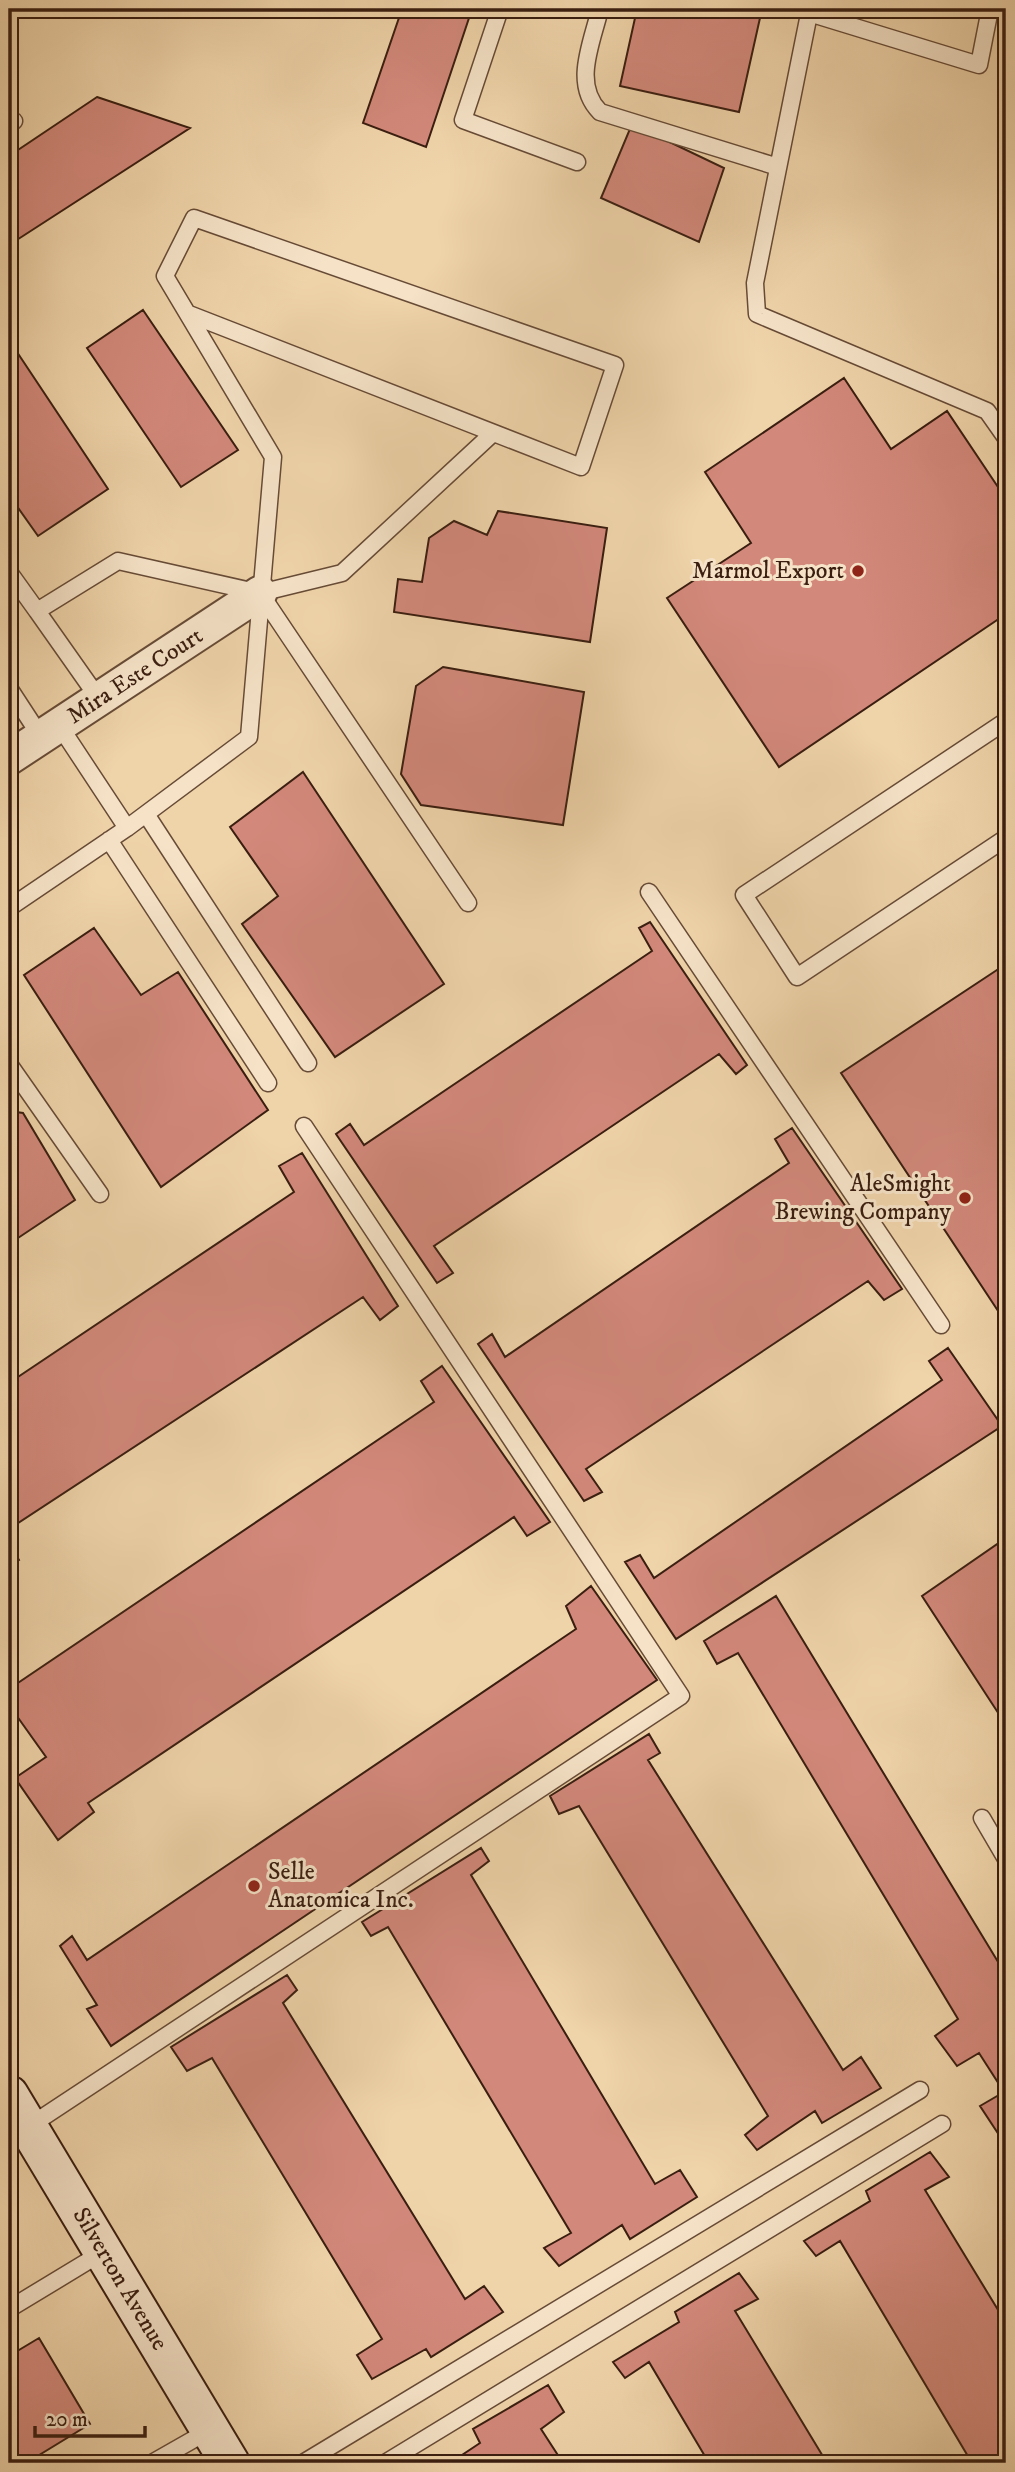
<svg xmlns="http://www.w3.org/2000/svg" width="1015" height="2472" font-family="'IM FELL DW Pica',serif">
	<rect width="100%" height="100%" fill="#efd3a9"/>
	<filter id="stains"><feTurbulence type="fractalNoise" baseFrequency=".00286" numOctaves="4"/><feColorMatrix values="0 0 0 0 .2 0 0 0 0 .09 0 0 0 0 .02 0 0 0 .5 -.17"/></filter>
	<radialGradient id="worn" r=".72"><stop offset=".6" stop-color="#630" stop-opacity="0"/><stop offset="1" stop-color="#630" stop-opacity=".3"/></radialGradient>
	<!-- building -->
	<path fill="#d2887a" stroke="#3a1e10" stroke-width="2" d="M402,9H472L426,147L363,123Z
		M637,9H762L739,112L620,86Z
		M97,97L190,128L9,245V156Z
		M632,124L724,168L699,242L601,198Z
		M143,310L238,450L181,487L87,348Z
		M9,340L108,489L38,536L9,495Z
		M844,378L891,449L947,411L1006,499V614L779,767L667,598L751,543L705,472Z
		M498,511L607,528L590,642L394,612L398,579L422,582L429,538L454,521L487,535Z
		M443,667L584,692L563,825L421,805L401,774L416,686Z
		M303,772L444,984L335,1057L242,924L278,896L230,827Z
		M650,922L747,1065L736,1074L719,1054L434,1246L453,1273L437,1283L336,1134L350,1124L364,1145L652,951L639,928Z
		M94,928L141,995L178,972L268,1110L161,1187L24,975Z
		M1006,964V1323L841,1073Z
		M9,1111L23,1113L75,1200L9,1244Z
		M792,1128L902,1289L884,1300L868,1281L586,1469L602,1492L584,1501L478,1344L492,1334L505,1357L789,1163L775,1139Z
		M302,1153L398,1306L380,1320L363,1297L9,1529V1383L294,1192L279,1166Z
		M948,1348L1002,1426L676,1639L625,1562L640,1555L654,1578L942,1380L929,1361Z
		M442,1366L550,1522L527,1536L514,1517L88,1803L94,1812L58,1840L15,1778L46,1757L9,1705V1689L434,1402L421,1381Z
		M1006,1538V1725L922,1596Z
		M9,1544L19,1560L9,1567Z
		M591,1586L657,1680L111,2046L87,2009L97,2005L60,1946L72,1936L87,1960L576,1629L566,1606Z
		M776,1596L1006,1975V2135L1001,2138L980,2106L1004,2092L979,2053L957,2066L935,2036L958,2019L738,1653L717,1664L704,1641Z
		M649,1734L660,1753L648,1760L843,2070L861,2057L881,2088L822,2123L815,2111L757,2150L745,2135L768,2116L579,1806L559,1814L550,1796Z
		M481,1848L489,1861L471,1875L655,2184L680,2170L697,2197L630,2239L622,2225L559,2266L544,2248L571,2233L388,1927L371,1936L362,1922Z
		M287,1975L297,1990L283,2003L465,2299L484,2286L503,2312L431,2357L426,2349L372,2379L357,2355L382,2339L212,2058L187,2071L171,2047Z
		M930,2152L949,2177L925,2190L1006,2323V2463H972L840,2241L816,2256L804,2241L870,2201L866,2191Z
		M739,2273L758,2299L735,2311L827,2463H709L649,2362L625,2378L613,2362L679,2322L675,2312Z
		M39,2338L90,2424L26,2463H9V2356Z
		M548,2385L564,2412L541,2429L563,2463H450L480,2443L473,2429Z"/>
	<g fill="none" stroke-linecap="round" stroke-linejoin="round">
		<!-- lane casing -->
		<g stroke="#674b36" stroke-width="19">
			<path id="lane" d="M500,9L463,120L577,162
				M600,9C592,43 572,84 600,112L778,167
				M810,9L755,283L757,314L987,411L1006,438
				M809,13L979,65L990,9
				M9,119L14,121L9,124
				M9,572L37,611
				M260,593L468,903
				M9,688L41,737
				M99,699L37,611L118,561L260,593L342,573L492,434
				M1006,721L744,895L797,977L1006,838
				M59,725L127,828
				M146,814L308,1063
				M109,840L268,1083
				M649,892L941,1325
				M9,908L127,828L249,737L273,457L165,276L194,218L615,365L581,467L189,314
				M9,1064L100,1194
				M982,1818L1006,1859
				M28,2127L681,1696L304,1126
				M9,2309L103,2252
				M152,2463L210,2430
				M303,2463L920,2090
				M385,2463L942,2124"/>
		</g>
		<!-- street casing -->
		<g stroke="#674b36" stroke-width="37">
			<path id="street" d="M9,758L260,593"/>
		</g>
		<!-- secondary casing -->
		<g stroke="#3a1e10" stroke-width="42">
			<path id="secondary" d="M9,2095L230,2463"/>
		</g>
		<!-- lane -->
		<use href="#lane" stroke="#f5e2c7" stroke-width="16"/>
		<!-- street -->
		<use href="#street" stroke="#f5e2c7" stroke-width="33"/>
		<!-- secondary -->
		<use href="#secondary" stroke="#f5e2c7" stroke-width="38"/>
	</g>
	<!-- markers -->
	<g fill="#8f2418" stroke="#f5e2c7" stroke-width="2.5">
		<circle cx="858" cy="571" r="7"/>
		<circle cx="965" cy="1198" r="7"/>
		<circle cx="254" cy="1886" r="7"/>
	</g>
	<g text-anchor="middle" dominant-baseline="central" stroke-width="6" stroke-linejoin="round" paint-order="stroke">
		<!-- poi labels -->
		<g font-size="24" fill="#3a1e10" stroke="#f5e2c7" text-anchor="end">
			<text x="844" y="571">Marmol Export</text>
			<text x="951" y="1184">AleSmight<tspan x="951" dy="28">Brewing Company</tspan></text>
			<text x="268" y="1872" text-anchor="start">Selle<tspan x="268" dy="28">Anatomica Inc.</tspan></text>
		</g>
		<!-- street labels -->
		<g font-size="24" fill="#3a1e10" stroke="#f5e2c7">
			<text transform="translate(135 676) rotate(-33)">Mira Este Court</text>
			<text transform="translate(120 2279) rotate(59)">Silverton Avenue</text>
		</g>
	</g>
	<!-- margin -->
	<rect width="1015" height="2472" fill="none" stroke="#efd3a9" stroke-width="35"/>
	<rect x="10" y="10" width="994" height="2451" fill="none" stroke="#3a1e10" stroke-width="3.5"/>
	<rect x="18" y="18" width="980" height="2437" fill="none" stroke="#3a1e10" stroke-width="2"/>
	<!-- scale -->
	<path d="M35 2426v10h110v-10" fill="none" stroke="#3a1e10" stroke-width="3.5"/>
	<text x="46" y="2426" font-size="21" fill="#3a1e10" stroke="#f5e2c7" stroke-width="5" paint-order="stroke">20 m</text>
	<rect width="100%" height="100%" filter="url(#stains)"/>
	<rect width="100%" height="100%" fill="url(#worn)"/>
</svg>
